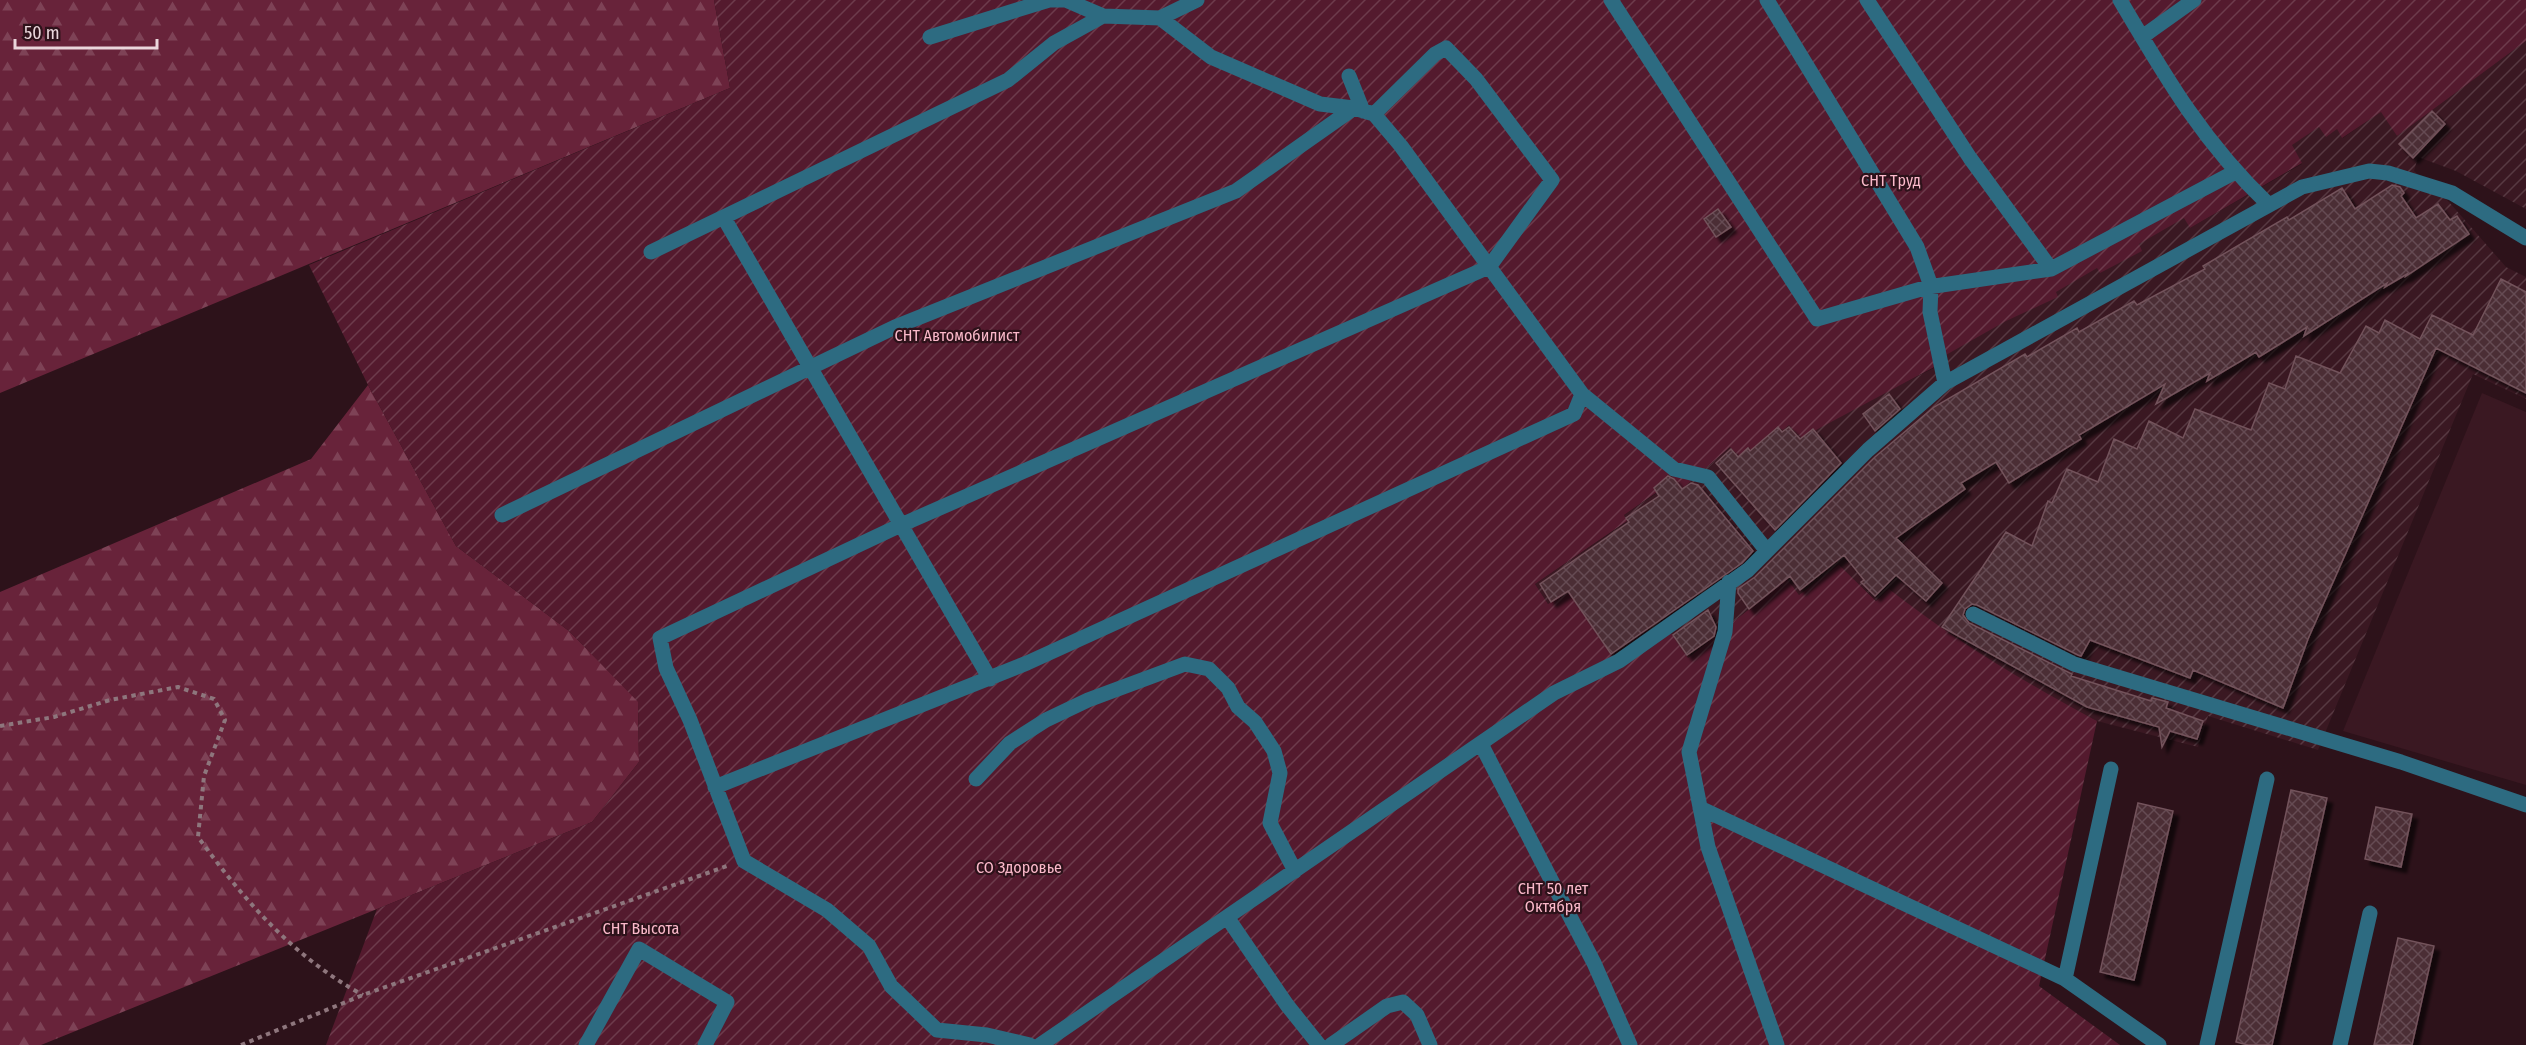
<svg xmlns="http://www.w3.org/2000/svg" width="2526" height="1045" font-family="'Fira Sans Condensed',sans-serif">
	<defs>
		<pattern id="industrial-furrows" width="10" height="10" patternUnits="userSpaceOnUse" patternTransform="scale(1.5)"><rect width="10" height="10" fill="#3a1822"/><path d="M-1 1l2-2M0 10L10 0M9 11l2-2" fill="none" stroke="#573942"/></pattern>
		<pattern id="forest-firs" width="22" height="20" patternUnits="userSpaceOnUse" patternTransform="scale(1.5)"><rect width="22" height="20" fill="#68233a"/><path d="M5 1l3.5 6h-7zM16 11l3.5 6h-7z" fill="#7e4256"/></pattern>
		<pattern id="garden-furrows" width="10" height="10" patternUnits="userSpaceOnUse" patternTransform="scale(1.5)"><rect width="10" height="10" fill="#541a2e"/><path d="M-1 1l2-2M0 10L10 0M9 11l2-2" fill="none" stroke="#6d3b4c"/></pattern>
		<pattern id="building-cross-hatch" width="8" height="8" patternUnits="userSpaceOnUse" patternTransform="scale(1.5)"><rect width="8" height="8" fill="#4b2d35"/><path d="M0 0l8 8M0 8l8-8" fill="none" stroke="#654b52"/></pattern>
		<filter id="shadow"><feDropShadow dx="5.5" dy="5.5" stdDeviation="1.5" flood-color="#0009"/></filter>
	</defs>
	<rect width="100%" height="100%" fill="#2d121a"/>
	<!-- built -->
	<path fill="#3a1822" d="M2482,393L2526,412V785L2343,731Z"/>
	<!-- industrial -->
	<path fill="url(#industrial-furrows)" d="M2526,41V209L2456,171L2418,157L2414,171L2449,202L2506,267L2526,277V399L2473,374L2318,750L2208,716L2198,747L2097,721L2004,671L1941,630L1889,589L1877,601L1839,566L1799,595L1786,579L1687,659L1664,623L1614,659L1568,592L1548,604L1535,584L1627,522L1624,515L1657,493L1654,488L1671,474L1682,489L1731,447H1749L1780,426L1789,425L1813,429L1938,366L1930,341L2057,297L2050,280L2093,257L2100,272L2141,251L2135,236L2181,211L2190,228L2302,164L2291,145L2319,127L2337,129L2343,138L2382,111L2397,136Z"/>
	<!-- forest -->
	<path fill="url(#forest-firs)" d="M0,0H714L730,88L0,393Z
		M368,385L456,546L569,631L638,701L639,762L592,822L41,1045H0V592L311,459Z"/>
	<!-- garden -->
	<path fill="url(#garden-furrows)" d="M714,0H2526V41L2397,136L2381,112L2342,138L2337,129L2326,137L2319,127L2292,145L2302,163L2190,228L2184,218L2139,244L2142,251L2100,273L2097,268L2056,292L2058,297L2006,321L1937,360L1938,365L1801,438L1789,425L1783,430L1778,427L1752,451L1749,447L1739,456L1730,447L1682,489L1670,474L1654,488L1657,492L1624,515L1627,521L1535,584L1548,604L1568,591L1613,658L1664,623L1688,658L1787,579L1799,595L1839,565L1876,601L1889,589C1955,641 2023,681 2097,721L2039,986L2120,1045H326L377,909L592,822L639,762L638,702L569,631L456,546L368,385L309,265L730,88Z"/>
	<!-- building -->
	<path fill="url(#building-cross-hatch)" stroke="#73535b" stroke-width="1.5" filter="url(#shadow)" d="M2432,111L2445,124L2413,158L2399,144Z
		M2392,185L2400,187L2404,193L2401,196L2416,218L2438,204L2450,220L2457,216L2469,234L2406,276L2407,274L2385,287L2387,283L2304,336L2307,327L2259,357L2256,352L2207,381L2210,373L2156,404L2165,384L2079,435L2081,439L2009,483L1996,462L1961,483L1965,489L1896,538L1942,583L1926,601L1896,575L1875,596L1861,582L1864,580L1844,555L1800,590L1790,576L1749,609L1738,593V589L1755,577L1875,457L1934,407L2025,354L2027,357L2077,328L2079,332L2134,301L2137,305L2205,269L2203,266L2287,217L2289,220L2342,188L2355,209Z
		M1718,209L1731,227L1716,237L1704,219Z
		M2501,279L2526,292V393L2436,348L2308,639L2283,708L2193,670L2190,678L2090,640L2081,656L2078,655L1977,605L1972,604L1965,609L1963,615L1969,623L2072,674L2071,676L2151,701L2152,698L2168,702L2166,708L2203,721L2197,739L2170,731L2162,747L2159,727L2087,707L1942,627L2006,532L2032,546L2048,501L2052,503L2067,469L2098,482L2114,439L2137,449L2149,421L2183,438L2195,409L2251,430L2269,383L2285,389L2296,356L2340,373L2366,326L2379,333L2385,320L2420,339L2432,315L2473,335Z
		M1889,394L1900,409L1875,431L1863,414Z
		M1778,427L1782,432L1789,427L1800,439L1813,429L1841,463L1775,530L1716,463L1731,449L1738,457L1748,448L1750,451Z
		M1668,476L1674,479L1682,489L1691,483L1698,485L1753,551L1742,563L1611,654L1568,591L1551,602L1540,584L1629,522L1626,518L1659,496L1654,488Z
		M1708,610L1716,627L1714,636L1687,655L1673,635Z
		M2291,790L2327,798L2272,1045H2248L2236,1042Z
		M2138,803L2173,811L2134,980L2100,972Z
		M2376,807L2412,814L2401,867L2365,859Z
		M2398,938L2434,946L2412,1045H2374Z"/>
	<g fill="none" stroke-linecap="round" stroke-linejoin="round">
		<!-- path -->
		<path stroke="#8e767d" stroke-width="4" stroke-dasharray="4.5 4.5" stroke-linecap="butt" d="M0,726L54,717L110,700L178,687L214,699L225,720L204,776L198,837C244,900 293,957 363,995
			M241,1045L363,995L730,865"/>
		<!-- minor -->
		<path stroke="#2d6b81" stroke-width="15" d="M1611,0L1817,319L1928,287L2051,269L2235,172
			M1767,0L1917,247L1931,286L1930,312L1945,383
			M1867,0L1970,158L2051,269
			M2120,0C2166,78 2203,142 2269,205
			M1160,18L1211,57L1320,104L1354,108L1374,114L1401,146L1582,394L1674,469L1708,477L1767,551
			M930,37L1049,0H1066L1103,16
			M2142,37L2194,0
			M1349,76L1363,111
			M724,218L990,679
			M651,252L1008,80L1054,43L1103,16L1160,18L1197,0
			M502,515L895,327L1236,191L1354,108
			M1729,582L1725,632L1689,752L1708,847L1777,1045
			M1973,614L2074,664L2401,762L2526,805
			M1481,744L1594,963L1630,1045
			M2111,769L2065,979L2159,1045
			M976,779L1010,743L1046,720L1088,700L1185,664L1209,669L1228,688L1238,707L1255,722L1274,751L1280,773L1270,823L1295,871
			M715,787L1027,663L1574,414L1582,394
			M1700,808L2065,979
			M1227,917L1287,1005L1319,1045
			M586,1045L639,949L727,1002L705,1045
			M1030,1045L987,1035L937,1030L891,986L869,946L827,910L744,861L690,720L666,668L660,638L901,525L1489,267L1552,180L1476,79L1446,48L1435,54L1374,114
			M1040,1045L1554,693L1619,661L1748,570L1868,450L1945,383L2302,187L2369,171L2388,173L2452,193L2526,238
			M1331,1045L1387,1006L1403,1002L1417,1015L1430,1045
			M2207,1045L2267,779
			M2340,1045L2370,913"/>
	</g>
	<g text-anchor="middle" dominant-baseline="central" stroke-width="4.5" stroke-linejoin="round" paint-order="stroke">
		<!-- park labels -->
		<g font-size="16" fill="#fbb9ca" stroke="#2d121a">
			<text x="1891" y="180">СНТ Труд</text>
			<text x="957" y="335">СНТ Автомобилист</text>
			<text x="1019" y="867">СО Здоровье</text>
			<text x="1553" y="888">СНТ 50 лет<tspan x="1553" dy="18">Октября</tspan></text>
			<text x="641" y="928">СНТ Высота</text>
		</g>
	</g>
	<!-- scale -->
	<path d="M15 39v9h142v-9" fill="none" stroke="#ead6db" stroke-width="3"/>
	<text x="24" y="39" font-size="18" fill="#ead6db" stroke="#2d121a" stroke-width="4.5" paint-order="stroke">50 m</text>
</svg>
